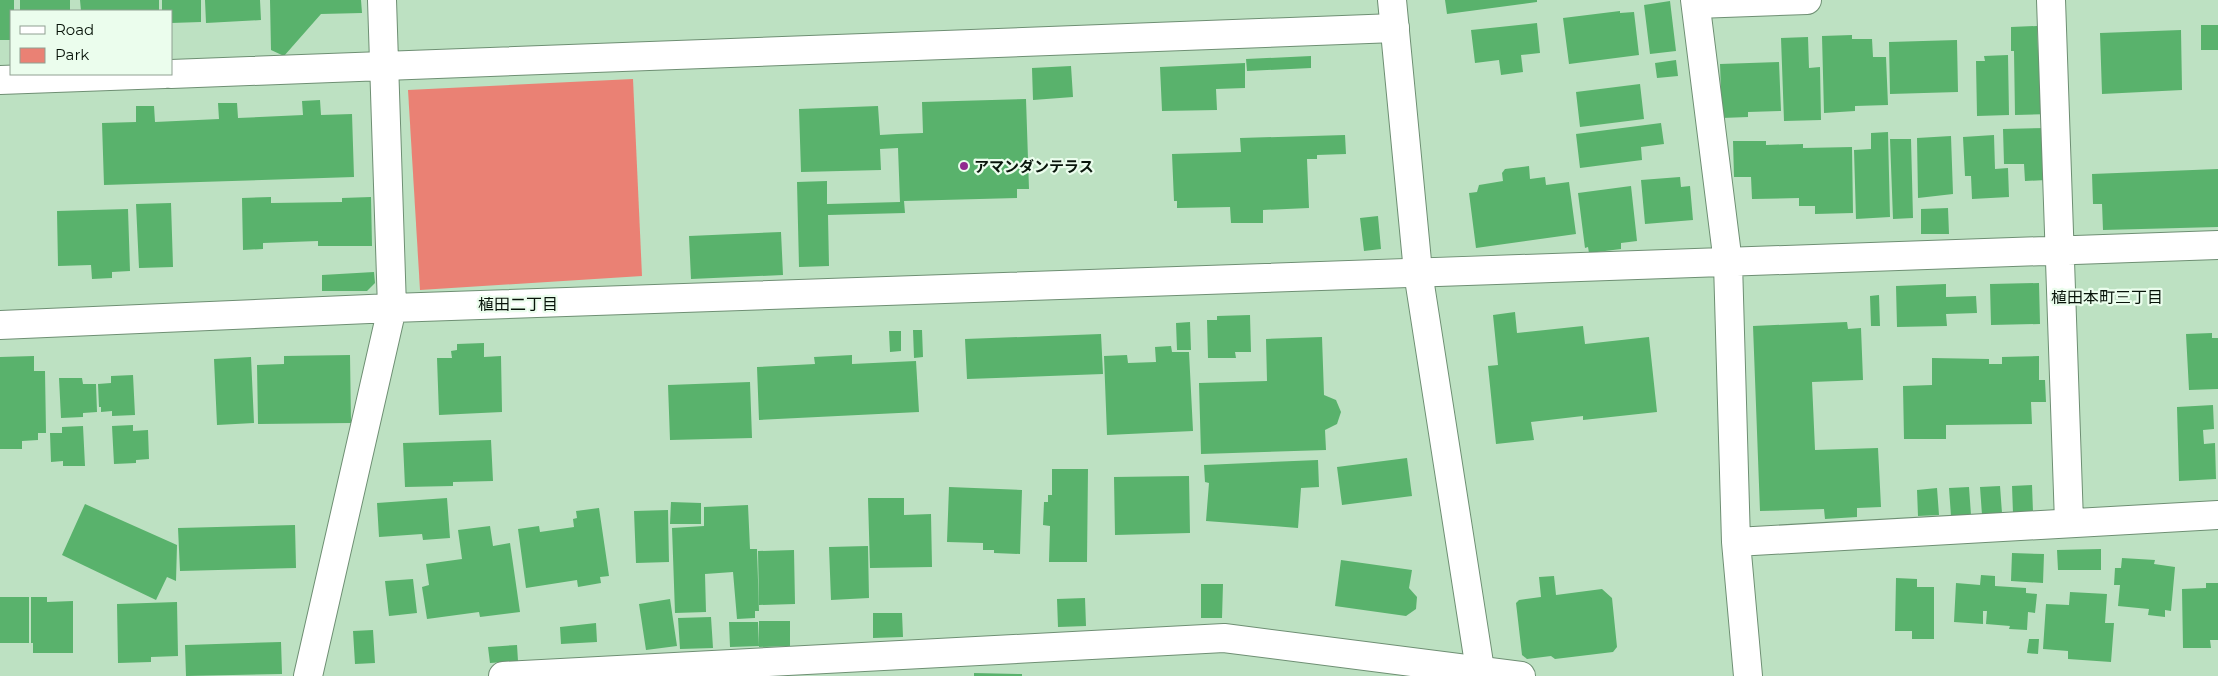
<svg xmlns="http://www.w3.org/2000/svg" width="2218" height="676" font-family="Montserrat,'Noto Sans JP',sans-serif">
	<rect width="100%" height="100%" fill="#bde1c2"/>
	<!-- green -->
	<path fill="#ea8174" d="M633,79L642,276L420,290L408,90Z"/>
	<!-- building -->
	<path fill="#59b26c" d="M0,0H14V11H11V40H0Z
		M20,0H70V11H20Z
		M80,0H159V11H81Z
		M162,0H201V22L171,23V11H162Z
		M205,0H260L261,20L206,23Z
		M270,0H361L362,13L321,14L284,56L271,50Z
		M1445,0H1537V2L1447,14Z
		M1670,1L1676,51L1650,54L1644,5Z
		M1620,11V13L1634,12L1639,55L1569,64L1563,18Z
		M1537,23L1540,53L1521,55L1523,72L1501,75L1499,60L1475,63L1471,30Z
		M2201,25H2218V50H2201Z
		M2037,26L2038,51L2049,50L2051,114L2015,115L2014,51H2011V27Z
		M2181,30L2182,90L2102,94L2100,33Z
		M1852,35V39H1872L1873,57H1886L1888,105L1855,106V111L1824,113L1822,36Z
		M1808,37L1809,68L1820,67L1821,120L1784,121L1781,38Z
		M1957,40L1958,92L1890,94L1889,42Z
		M2008,55L2009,115L1977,116L1976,61H1985L1984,56Z
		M1311,56V68L1247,71L1246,59Z
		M1676,60L1678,76L1657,78L1655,63Z
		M1779,62L1781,111L1748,112V117L1722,118L1720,64Z
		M1245,63V88L1216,89L1217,110L1162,111L1160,67Z
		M1071,66L1073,97L1033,100L1032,68Z
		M1640,84L1644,119L1580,127L1576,92Z
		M1026,99L1029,189H1017V198L904,201L905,213L828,215L829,266L799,267L797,182L827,181V204L900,202L898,148L880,149L881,170L801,172L799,109L878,106L880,135L897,134L923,133L922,102Z
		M320,100L321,115L352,114L354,177L104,185L102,123L136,122V106H154L155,122L219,119L218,103H237L238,118L303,115L302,101Z
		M1661,123L1664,144L1641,147L1642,160L1580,168L1576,134Z
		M2048,128L2046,180L2025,181L2024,164H2004L2003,129Z
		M1888,132L1890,217L1856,219L1854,150L1871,149V133Z
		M1345,135L1346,154L1317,155V159H1307L1309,208L1263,210V223H1231L1230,207L1177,208V201H1174L1172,154L1241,152L1240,138Z
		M1994,135L1995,169L2008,168L2009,197L1972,199L1971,176H1965L1963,137Z
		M1951,136L1953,194L1918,198L1917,138Z
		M1890,139H1911L1913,218L1893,219Z
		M1733,141H1766V145L1803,144V148L1852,147L1853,213L1815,214V206H1799V198L1752,199L1751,177H1734Z
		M1529,166L1530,179L1545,177L1546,185L1569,182L1576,234L1476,248L1469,193L1477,192L1479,185L1503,181L1502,173L1505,169Z
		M2218,169V227L2103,230L2102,204H2093L2092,174Z
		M1680,177L1681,187L1690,186L1693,220L1645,224L1641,180Z
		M1631,186L1637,241L1621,243V249L1589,253L1588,247L1585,248L1578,193Z
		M271,197V203L342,202V198L371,197L372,246H318V241L263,243V249L243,250L242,198Z
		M171,203L173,267L139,268L136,204Z
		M1948,208L1949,234H1921V209Z
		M128,209L130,271L112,272V278L92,279L91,265L58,266L57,211Z
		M1378,216L1381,249L1364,251L1360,218Z
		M781,232L783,275L691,279L689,236Z
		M374,272L375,283L367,291H322V275Z
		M2039,283L2040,324L1991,325L1990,284Z
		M1946,284V297L1976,296L1977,313L1946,314L1947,326L1897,327L1896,286Z
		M1879,295L1880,326H1871L1870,296Z
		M1515,312L1517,333L1583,326L1585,344L1649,337L1657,412L1583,420V416L1531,422L1534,440L1496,444L1488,366L1498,365L1493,315Z
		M1250,315L1251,352H1235L1236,358H1208L1207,320H1217V316Z
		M1190,322L1191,350H1177L1176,323Z
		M1847,322L1848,329L1861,328L1863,380L1812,382L1815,450L1878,448L1881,507L1857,508V517L1825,519L1824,509L1760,511L1753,326Z
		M913,330H922L923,357L914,358Z
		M889,331H901V351L890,352Z
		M2212,333V338H2218V389L2189,390L2186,334Z
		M1101,334L1103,374L967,379L965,339Z
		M1322,337L1324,395L1336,400L1341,412L1337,424L1325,430L1326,450L1201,454L1199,383L1267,381L1266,339Z
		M484,343V357L501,356L502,412L439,415L437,358H452L451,351L457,350V344Z
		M1171,346L1172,352H1189L1193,431L1107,435L1104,356L1127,355L1128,363L1156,362L1155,347Z
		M350,355L351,423L258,424L257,365L284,364V356Z
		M852,355V364L916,361L919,412L759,420L757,367L815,364L814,357Z
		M34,356V371H45L46,433H38V440L22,441V449H0V357Z
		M2039,356V380H2045L2046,402H2031L2032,424L1946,425V439H1904L1903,386L1932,385V358L1989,359V364H2002V357Z
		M251,357L254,423L217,425L214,359Z
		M133,375L135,415L112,416V411L101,412V407H99L98,384L111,383V376Z
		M59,378H82L83,384H96L97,412L83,413V417L61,418Z
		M750,382L752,438L670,440L668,385Z
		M2213,405L2214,429L2203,430L2204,444L2215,443L2216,479L2179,481L2177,407Z
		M133,425V431L148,430L149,459L136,460V463L114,464L112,426Z
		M83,426L85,466H63V461L51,462L50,433H62V427Z
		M491,440L493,481L453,482V486L405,487L403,443Z
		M1407,458L1412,496L1342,505L1337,467Z
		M1318,460L1319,487L1301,488L1298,528L1206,521L1209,483L1205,482L1204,465Z
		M1052,469H1088L1087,562H1049L1050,526L1043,525L1044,502H1048V495H1052Z
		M1189,476L1190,533L1115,535L1114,477Z
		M2032,485L2033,512L2013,513L2012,486Z
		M2000,486L2002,513L1982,515L1980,487Z
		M949,487L1022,490L1020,554L994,553V550H983V543L947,542Z
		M1969,487L1971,515L1951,516L1949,488Z
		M1937,488L1939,515L1918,516L1917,490Z
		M447,498L450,538L423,540L422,534L379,537L377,503Z
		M868,498H904V515L931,514L932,567L870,568Z
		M671,502L701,503V524H670Z
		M85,504L177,545L176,581L167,577L156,600L62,555Z
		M748,505L750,549H757L759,611H755V618L737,619L733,572L705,574L706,612L675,613L672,528L704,526V507Z
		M599,508L609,576L600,577L601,583L578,587L577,580L526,588L518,529L539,526L540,532L574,527L573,519L577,518L576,511Z
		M668,510L669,562L636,563L634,511Z
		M295,525L296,568L180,571L178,528Z
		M490,526L493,546L510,543L520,612L480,617L479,612L427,619L422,587L429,585L426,564L462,559L458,530Z
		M868,546L869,598L831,600L829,547Z
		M2101,549V570H2058L2057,550Z
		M794,550L795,604L759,605L758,551Z
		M2012,553L2044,554L2043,583L2011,581Z
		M2122,558L2155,560L2154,564L2175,567L2171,611L2165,610V617L2148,615L2149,609L2118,606L2120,585H2114L2115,568H2121Z
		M1341,560L1412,570L1409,588L1417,597L1416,609L1406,616L1335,606Z
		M1981,575L1995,576V586L2026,588V593L2037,594L2035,613L2028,612L2027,630L2009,629L2010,626L1986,624L1987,611H1983V624L1954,622L1956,583L1980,585Z
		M1554,576L1556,595L1602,589L1612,598L1617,647L1613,652L1555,659L1551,656L1527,659L1522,655L1516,603L1519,600L1541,597L1539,577Z
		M1896,578L1917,579V587H1934V639H1912V631H1895Z
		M413,579L417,613L389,616L385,581Z
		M2206,583H2218V640H2210L2211,648H2183L2182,589L2206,588Z
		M1201,584H1223L1222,618H1201Z
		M2070,592L2107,594L2105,623H2114L2111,662L2068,659V651L2043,649L2046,604L2069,605Z
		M0,597H29V643H0Z
		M31,597H47V602L73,601V653H33V643H31Z
		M1085,598L1086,626L1058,627L1057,599Z
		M670,599L677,646L646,650L639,604Z
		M177,602L178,656L151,657V662L118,663L117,604Z
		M873,613H902L903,637L873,638Z
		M711,617L713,648L680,649L678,618Z
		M759,621H790V646L759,647Z
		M729,622H758L759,646L730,647Z
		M596,623L597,642L561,644L560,627Z
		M373,630L375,663L355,664L353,631Z
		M2029,639H2039L2038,654L2027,653Z
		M281,642L282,674L186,676L185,645Z
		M517,645L518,661L490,663L488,647Z
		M974,673L1022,674V676H974Z"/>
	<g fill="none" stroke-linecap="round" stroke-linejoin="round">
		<!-- street casing -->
		<g stroke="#6e8f73" stroke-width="30">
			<path id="street" d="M1695,0L1728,263L1736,542L1748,676
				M2051,0L2069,522
				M1696,4L1807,0
				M171,74L1395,28
				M0,80L165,74
				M0,325L392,308L2218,245
				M1736,542L2218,515
				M308,676L392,308L382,0
				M503,676L1224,638L1521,676"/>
		</g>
		<!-- secondary casing -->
		<g stroke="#6e8f73" stroke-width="30">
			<path id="secondary" d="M1392,0L1418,272L1481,676"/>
		</g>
		<!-- street -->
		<use href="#street" stroke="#fff" stroke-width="28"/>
		<!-- secondary -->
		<use href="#secondary" stroke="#fff" stroke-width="28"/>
	</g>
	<!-- markers -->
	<circle fill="#912a8f" stroke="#ebfded" stroke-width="2" cx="964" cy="166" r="5"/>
	<g text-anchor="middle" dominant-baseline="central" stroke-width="4.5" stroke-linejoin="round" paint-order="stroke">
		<!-- poi labels -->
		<g font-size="15" font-weight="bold" fill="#08140a" stroke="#ebfded" text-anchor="start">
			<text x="974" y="166">アマンダンテラス</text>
		</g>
		<!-- neighbourhood labels -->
		<g font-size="16" fill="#08140a" stroke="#ebfded">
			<text x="2107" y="297">植田本町三丁目</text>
			<text x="518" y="304">植田二丁目</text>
		</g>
	</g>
	<!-- legend -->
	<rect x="10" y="10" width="162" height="65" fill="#ebfded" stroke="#90a092"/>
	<rect x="20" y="26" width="25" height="8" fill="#ffffff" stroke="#90a092"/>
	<text x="55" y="35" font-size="15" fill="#08140a">Road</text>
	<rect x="20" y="48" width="25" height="15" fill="#ea8174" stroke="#90a092"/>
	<text x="55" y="60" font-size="15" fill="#08140a">Park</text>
</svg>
